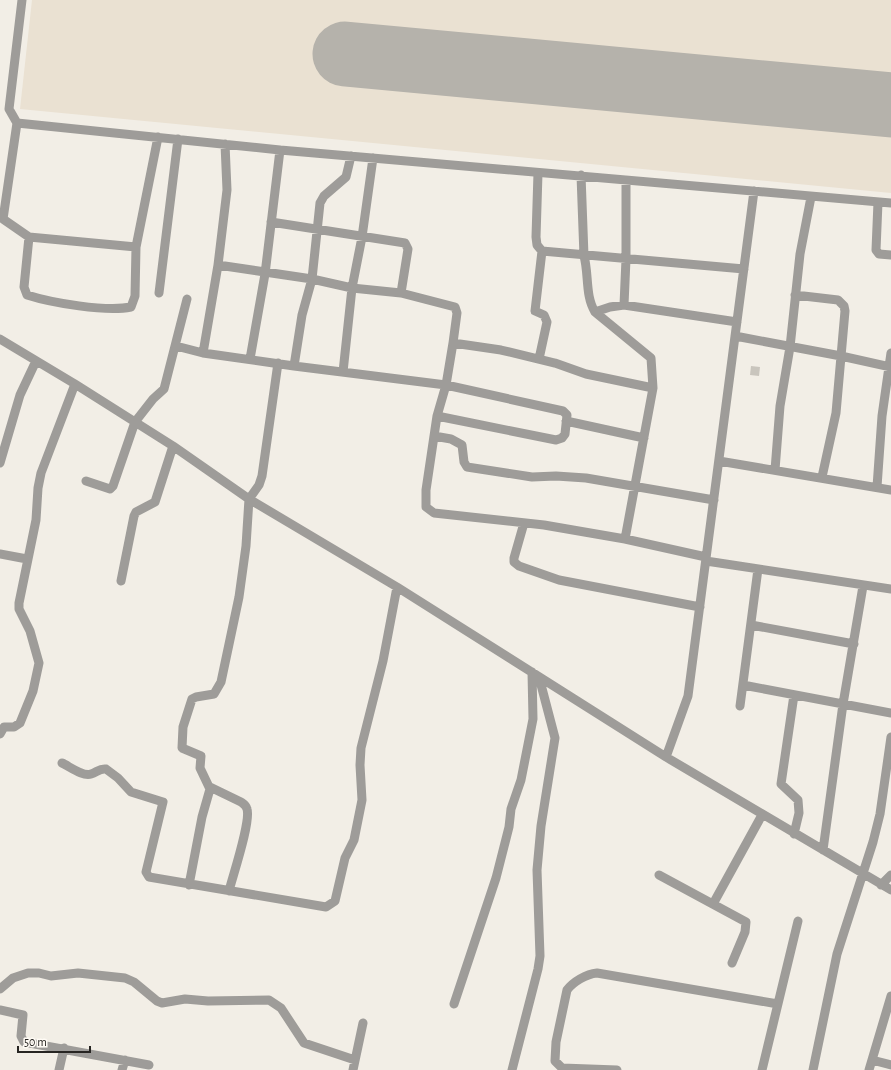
<svg xmlns="http://www.w3.org/2000/svg" width="891" height="1070" font-family="'Alegreya Sans',sans-serif">
	<rect width="100%" height="100%" fill="#f2eee6"/>
	<!-- built -->
	<path fill="#eae1d2" d="M32,0H891V193L20,109Z"/>
	<g fill="none" stroke-linecap="round" stroke-linejoin="round">
		<!-- runway -->
		<path stroke="#b5b2ab" stroke-width="65" d="M345,54L891,105"/>
	</g>
	<!-- building -->
	<path fill="#c9c5bd" d="M751,366L760,367L759,376L750,375Z"/>
	<g fill="none" stroke-linecap="round" stroke-linejoin="round">
		<!-- minor -->
		<path stroke="#9e9c99" stroke-width="9" d="M22,0L9,109L17,123L280,150L891,203
			M17,123L3,219L29,237L136,247
			M538,173L536,237L537,245L542,251L744,269
			M581,175L584,256C589,274 585,296 595,312L651,358L653,388L625,539L706,557
			M754,191L688,696L666,757L891,890
			M878,202L876,250L879,254L891,255
			M271,222L405,243L408,249L401,293
			M29,237L24,287L27,295C52,303 106,312 131,307L135,296L136,247L158,137
			M218,265L312,279L352,288L401,293L455,307L457,313L453,343L446,385L437,416L426,490V507L434,513L544,525L625,539
			M159,293L178,139
			M795,295L838,300L844,306L845,311L836,413L822,477
			M624,305L626,259V181
			M595,312L610,307L624,305L737,322
			M735,336L841,356L891,367
			M0,339L75,384L173,446L249,499L397,587L666,757
			M453,343L501,350L555,363L586,374L653,388
			M176,346L203,353L294,366L446,385L563,411L567,415L565,434L562,438L556,440L437,416
			M203,353L218,265L227,190L225,144
			M250,359L265,274L280,150
			M539,359L547,322L544,315L535,311L542,251
			M294,366L302,315L312,279L320,203L324,196L346,177L351,156
			M343,372L352,288L362,237L373,158
			M566,421L644,438
			M434,436L451,439L462,445L464,462L467,467L532,477L556,476L586,478L714,500
			M719,461L891,490
			M0,463L20,395L36,361
			M775,470L780,406L790,347L800,254L811,197
			M86,481L110,489L113,486L135,422L153,399L164,389L187,299
			M877,487L882,416L891,353
			M524,523L514,558V562L519,566L559,580L700,607
			M0,554L27,559
			M706,561L891,589
			M121,581L134,516L136,512L155,502L173,446
			M751,625L854,644
			M743,685L891,713
			M740,706L758,569
			M0,734L4,727H14L20,723L33,691L39,663L30,631L19,609V603L36,520L38,488L41,473L75,384
			M62,763C69,766 83,777 91,774C97,772 100,768 106,769L118,778L131,792L163,802L146,872L149,877L326,907L335,901L345,858L354,840L362,800L360,765L361,748L383,661L397,587
			M210,787L241,802C244,804 246,805 247,809C251,822 233,875 229,891
			M794,834L799,813L798,800L781,784L794,695
			M823,850L843,704L863,586
			M659,875L746,922L745,932L732,963
			M189,885L202,817L210,789L200,768L201,756L182,748L183,727L192,699L196,697L214,694L221,682L239,597L246,546L249,499L259,485L262,476L278,363
			M881,885L891,875
			M713,904L762,815
			M0,989L13,978L28,973H39L51,976L78,973L125,978L134,982L157,1001L162,1003L185,999L208,1001L269,1000L281,1008L304,1043L355,1060
			M454,1004L496,878L509,827L511,809L521,780L533,719L532,672
			M0,1010L23,1015L21,1036L24,1042L149,1065
			M872,1060L891,1065
			M59,1070L64,1048
			M122,1070L125,1060
			M353,1070L363,1023
			M512,1070L538,969L540,956L537,870L541,826L555,738L539,677
			M617,1070L562,1068L555,1061L556,1042L567,990C573,982 586,974 597,973L778,1004
			M762,1070L798,921
			M813,1070L837,954L873,842L880,814L891,737
			M869,1070L891,996"/>
	</g>
	<!-- scale -->
	<path d="M18 1046v6h72v-6" fill="none" stroke="#272522" stroke-width="2"/>
	<text x="24" y="1046" font-size="12" fill="#272522" stroke="#fffbf5" stroke-width="3" paint-order="stroke">50 m</text>
</svg>
